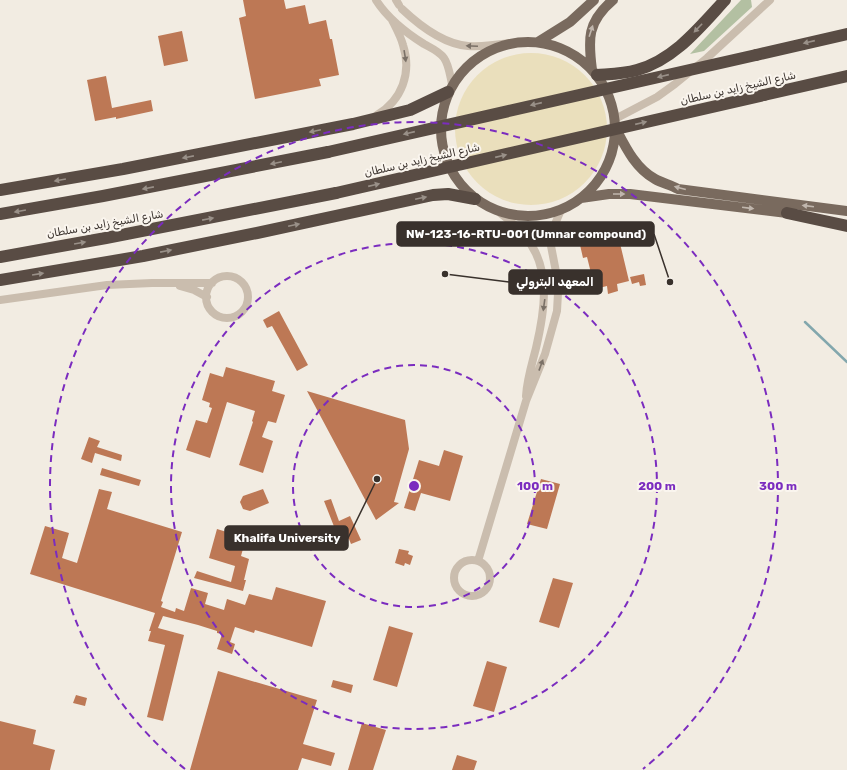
<svg xmlns="http://www.w3.org/2000/svg" width="847" height="770" font-family="Rubik,Vazirmatn,sans-serif">
	<rect width="100%" height="100%" fill="#f2ece2"/>
	<!-- green -->
	<path fill="#b3c0a2" d="M741,0H751L752,7L704,51L690,54Z"/>
	<!-- sand -->
	<path fill="#eadfbc" d="M455 129a76 76 0 1 1 152 0a76 76 0 1 1-152 0Z"/>
	<g fill="none" stroke-linecap="round" stroke-linejoin="round">
		<!-- stream -->
		<path stroke="#83a7ad" stroke-width="2.5" d="M805,322L847,362"/>
	</g>
	<!-- building -->
	<path fill="#bd7855" d="M243,0H284L286,9L305,5L309,24L326,20L330,39H332L339,75L319,79L321,86L255,99L239,18L246,16Z
		M182,31L188,61L164,66L158,36Z
		M106,76L112,108L151,100L153,111L116,119V117L95,121L87,80Z
		M633,222L635,232L618,235L629,281L617,284L618,291L608,294L607,286L595,289L587,257L583,258L578,236L626,225V223Z
		M644,274L646,285L640,286L639,282L632,284L630,277Z
		M279,311L308,365L297,371L272,326L267,328L263,320Z
		M226,367L275,381L272,391L285,395L276,423L268,421L262,437L273,441L263,473L239,465L253,422L252,421L255,411L227,402L210,458L186,450L196,420L207,423L212,408L209,407L210,403L202,400L210,373L223,377Z
		M307,391L405,420L409,449L394,502L399,503L376,520Z
		M89,437L100,441L97,447L122,455L121,461L95,453L92,463L81,459Z
		M444,450L463,456L450,501L421,493L415,511L404,508L419,460L439,466Z
		M102,468L141,480L139,486L100,475Z
		M541,479L560,484L547,529L527,524Z
		M99,489L112,492L107,509L182,532L161,601L163,602L161,607L175,612L176,608L184,611L191,588L208,593L205,604L224,610L227,599L245,605L249,594L272,600L276,587L326,601L312,647L255,630L254,633L235,627L230,642L235,644L232,654L217,649L222,634L217,633V631L198,625L163,616L158,628L184,635L163,721L147,717L165,645L148,641L151,631H149L155,613L30,574L45,526L69,533L62,558L77,563Z
		M263,489L269,503L250,511L243,509L240,502L243,496Z
		M331,499L339,521L350,516L361,540L351,544L349,539L328,548L322,534L335,529L324,501Z
		M217,529L246,538L241,556L249,559L244,580H246L243,591L194,578L197,571L231,582L235,566L209,558Z
		M399,549L409,551L408,554L413,556L410,565L405,563L404,566L395,563Z
		M553,578L573,583L559,628L539,622Z
		M389,626L413,633L397,687L373,680Z
		M487,661L507,667L494,712L473,706Z
		M218,671L317,700L303,744L335,753L331,766L302,758L298,770H190Z
		M333,680L353,685L351,693L331,687Z
		M76,695L87,698L85,706L73,703Z
		M0,721L36,730L33,744L55,750L50,770H0Z
		M362,723L386,730L373,770H348Z
		M457,755L477,761L474,770H452Z"/>
	<g fill="none" stroke-linecap="round" stroke-linejoin="round">
		<!-- minor -->
		<path stroke="#cabdae" stroke-width="8" d="M376,0C388,19 405,32 424,44C431,48 439,51 444,58C449,65 450,76 452,84
			M396,0L399,5
			M402,9C420,26 443,44 468,46C482,47 497,45 511,43
			M377,115C402,100 412,73 403,45C401,37 396,28 392,20
			M615,119L657,97L675,84L707,58L770,0
			M499,212C508,219 517,226 524,235C552,267 545,310 536,348C532,364 527,379 526,396
			M206 297a21 21 0 1 1 42 0a21 21 0 1 1-42 0Z
			M180,286L194,290L207,297
			M0,300L107,285L152,283H212
			M454 578a18 18 0 1 1 36 0a18 18 0 1 1-36 0Z
			M478,561L526,401L545,354L557,311L558,293L557,277L551,246V239L555,224L561,210"/>
		<!-- major -->
		<path stroke="#796a5e" stroke-width="10" d="M441 129a87 87 0 1 1 174 0a87 87 0 1 1-174 0Z
			M538,42L570,22L594,0
			M592,70C588,39 587,22 613,0
			M615,127C625,146 635,168 655,179C662,183 671,185 678,189L847,211
			M581,198L609,194H630L787,213"/>
		<!-- highway -->
		<path stroke="#594c44" stroke-width="12" d="M756,55L847,34
			M597,75C610,74 623,74 637,70C674,60 700,27 725,0
			M764,95L847,76
			M0,190L123,169L353,124L410,110L448,92
			M787,213L847,226
			M0,214L103,196L328,152
			M0,257L106,238L336,193
			M0,280L143,256L257,233L433,195L448,194L475,199"/>
		<!-- highway-bridge -->
		<path stroke="#594c44" stroke-width="12" d="M328,152L756,55
			M336,193L764,95"/>
	</g>
	<!-- one-way arrows -->
	<defs><path id="oneway-solid" d="M-6-.8H1V-3.2L6.5 0L1 3.2V.8H-6Z"/></defs>
	<g fill="#999088">
		<use href="#oneway-solid" transform="translate(698 28) rotate(134)"/>
		<use href="#oneway-solid" transform="translate(809 42) rotate(167)"/>
		<use href="#oneway-solid" transform="translate(663 76) rotate(167)"/>
		<use href="#oneway-solid" transform="translate(536 104) rotate(167)"/>
		<use href="#oneway-solid" transform="translate(641 123) rotate(-13)"/>
		<use href="#oneway-solid" transform="translate(315 131) rotate(168)"/>
		<use href="#oneway-solid" transform="translate(409 133) rotate(167)"/>
		<use href="#oneway-solid" transform="translate(501 156) rotate(-13)"/>
		<use href="#oneway-solid" transform="translate(188 157) rotate(169)"/>
		<use href="#oneway-solid" transform="translate(276 163) rotate(168)"/>
		<use href="#oneway-solid" transform="translate(60 180) rotate(170)"/>
		<use href="#oneway-solid" transform="translate(374 185) rotate(-13)"/>
		<use href="#oneway-solid" transform="translate(148 188) rotate(169)"/>
		<use href="#oneway-solid" transform="translate(421 198) rotate(-12)"/>
		<use href="#oneway-solid" transform="translate(20 211) rotate(170)"/>
		<use href="#oneway-solid" transform="translate(208 219) rotate(-11)"/>
		<use href="#oneway-solid" transform="translate(294 225) rotate(-12)"/>
		<use href="#oneway-solid" transform="translate(80 243) rotate(-10)"/>
		<use href="#oneway-solid" transform="translate(166 251) rotate(-11)"/>
		<use href="#oneway-solid" transform="translate(38 274) rotate(-9)"/>
	</g>
	<g fill="#c0b6ad">
		<use href="#oneway-solid" transform="translate(591 31) rotate(-72)"/>
		<use href="#oneway-solid" transform="translate(680 188) rotate(-165)"/>
		<use href="#oneway-solid" transform="translate(619 194)"/>
		<use href="#oneway-solid" transform="translate(808 206) rotate(-173)"/>
		<use href="#oneway-solid" transform="translate(748 208) rotate(7)"/>
	</g>
	<g fill="#7a7066">
		<use href="#oneway-solid" transform="translate(472 46) rotate(-177)"/>
		<use href="#oneway-solid" transform="translate(405 56) rotate(81)"/>
		<use href="#oneway-solid" transform="translate(544 305) rotate(98)"/>
		<use href="#oneway-solid" transform="translate(541 365) rotate(-70)"/>
	</g>
	<!-- distance rings -->
	<g fill="none" stroke="#7b2cbf" stroke-width="2" stroke-dasharray="7 5">
		<circle cx="414" cy="486" r="121"/>
		<circle cx="414" cy="486" r="243"/>
		<path d="M185 769A364 364 0 1 1 643 769"/>
	</g>
	<g text-anchor="middle" dominant-baseline="central" stroke-width="4" stroke-linejoin="round" paint-order="stroke">
		<!-- street labels -->
		<g font-size="11" fill="#39312c" stroke="#faf5ee">
			<text transform="translate(738 88) rotate(-13)">شارع الشيخ زايد بن سلطان</text>
			<text transform="translate(422 160) rotate(-13)">شارع الشيخ زايد بن سلطان</text>
			<text transform="translate(105 224) rotate(-10)">شارع الشيخ زايد بن سلطان</text>
		</g>
	</g>
	<circle cx="414" cy="486" r="6" fill="#7b2cbf" stroke="#faf5ee" stroke-width="2"/>
	<g font-size="12" text-anchor="middle" font-weight="bold" fill="#7b2cbf" stroke="#faf5ee" stroke-width="4" stroke-linejoin="round" paint-order="stroke">
		<text x="535" y="490">100 m</text>
		<text x="657" y="490">200 m</text>
		<text x="778" y="490">300 m</text>
	</g>
	<!-- callouts -->
	<path fill="none" stroke="#39312c" stroke-width="1.5" d="M670 282L654 234M445 274L509 282M377 479L348 538"/>
	<g fill="#39312c" stroke="#faf5ee" stroke-width="1.5">
		<circle cx="670" cy="282" r="4"/>
		<circle cx="445" cy="274" r="4"/>
		<circle cx="377" cy="479" r="4"/>
	</g>
	<g fill="#39312c" stroke="#39312c" stroke-width="1.5">
		<rect x="397" y="222" width="257" height="24" rx="4"/>
		<rect x="509" y="270" width="93" height="24" rx="4"/>
		<rect x="225" y="526" width="123" height="24" rx="4"/>
	</g>
	<g font-size="12" text-anchor="middle" font-weight="bold" fill="#fff">
		<text x="526" y="238">NW-123-16-RTU-001 (Umnar compound)</text>
		<text x="555" y="286">المعهد البترولي</text>
		<text x="287" y="542">Khalifa University</text>
	</g>
</svg>
